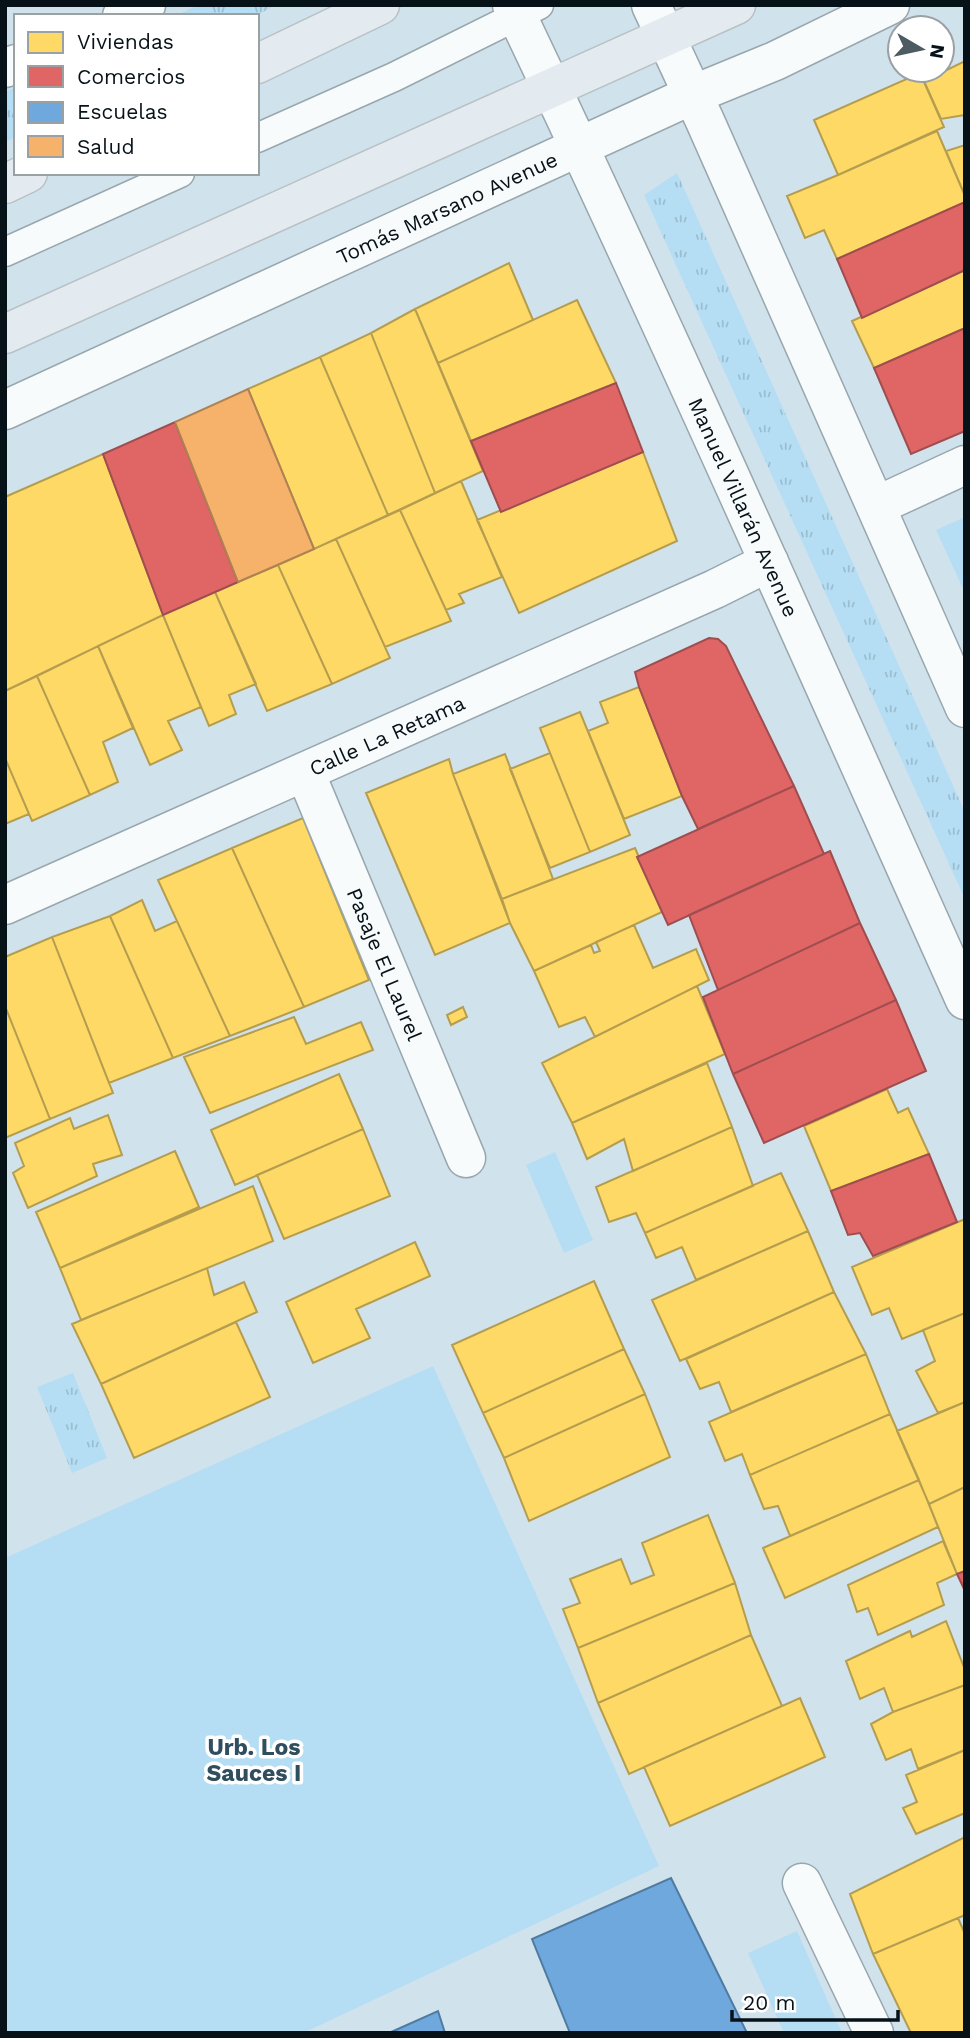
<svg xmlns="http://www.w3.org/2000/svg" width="970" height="2038" font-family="'Work Sans',sans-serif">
	<defs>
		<pattern id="grass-tufts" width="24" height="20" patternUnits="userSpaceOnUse" patternTransform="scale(1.75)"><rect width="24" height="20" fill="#b5def4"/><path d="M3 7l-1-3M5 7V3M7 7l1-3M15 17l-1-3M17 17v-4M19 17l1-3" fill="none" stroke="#9abdd0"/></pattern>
	</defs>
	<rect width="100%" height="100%" fill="#d0e2ec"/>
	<!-- grass -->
	<path fill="url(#grass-tufts)" d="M198,5H276L255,16H175Z
		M16,87V137L5,142V92Z
		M677,173L965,812V899L644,195Z
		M73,1373L107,1458L72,1473L37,1387Z"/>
	<!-- green -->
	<path fill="#b5def4" d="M965,517V593L936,530Z
		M555,1152L593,1240L564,1253L526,1165Z
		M433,1366L659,1866L303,2033H5V1558Z
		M797,1931L842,2033H784L748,1953Z"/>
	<!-- homes -->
	<path fill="#ffd966" stroke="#b49d4f" stroke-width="2" d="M965,61V115L941,119L924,81Z
		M920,73L944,127L838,175L814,120Z
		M937,131L965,196V202L837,259L824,230L805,238L787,196L838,175Z
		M965,145V196L946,151Z
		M509,263L533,320L438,363L415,309Z
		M965,270V328L874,368L852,321Z
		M577,300L616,383L471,441L438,363Z
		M415,309L483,471L435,493L371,333Z
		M371,333L435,493L388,515L320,357Z
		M320,357L388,515L314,549L248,389Z
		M643,452L677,541L519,613L477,520Z
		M103,454L163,615L5,691V497Z
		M461,481L502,577L459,594L464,603L446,610L400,510Z
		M400,510L451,621L385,647L336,539Z
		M336,539L390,658L332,684L278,565Z
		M278,565L332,684L267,711L215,592Z
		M215,592L256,684L229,695L236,714L209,726L163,615Z
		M163,615L201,707L168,721L182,750L150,765L98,646Z
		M98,646L133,728L103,742L118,782L90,795L37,676Z
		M37,676L90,795L32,821L5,758V691Z
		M639,687L682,796L624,819L588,731L608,723L600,702Z
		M580,712L630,835L590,852L540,728Z
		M550,753L590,852L550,868L510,769Z
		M505,754L553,879L502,899L453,774Z
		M5,758L29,814L5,824Z
		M449,759L453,774L510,923L435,955L366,793Z
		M303,818L369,980L304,1007L232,848Z
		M232,848L304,1007L230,1036L158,880Z
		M635,848L662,912L534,971L510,923L502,899Z
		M142,900L155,931L177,921L230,1036L173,1058L110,916Z
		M110,916L173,1058L109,1083L52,937Z
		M634,925L653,968L696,949L709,980L595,1037L585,1017L559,1027L534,971L591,945L594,953L600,951L596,942Z
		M52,937L113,1093L50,1119L5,1006V957Z
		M697,986L725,1054L572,1123L542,1063Z
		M5,1006L50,1119L5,1138Z
		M463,1007L467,1017L451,1025L447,1015Z
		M294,1017L306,1044L361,1022L373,1050L210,1113L184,1057Z
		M707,1063L732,1127L633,1171L624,1139L587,1159L572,1123Z
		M339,1074L363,1129L235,1185L211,1130Z
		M887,1089L898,1113L908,1108L929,1154L831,1191L804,1126Z
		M108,1115L122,1155L93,1164L97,1176L28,1208L13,1173L24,1166L15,1143L70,1118L74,1129Z
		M732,1127L753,1186L645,1233L636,1213L609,1222L596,1187Z
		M363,1129L390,1196L284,1239L257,1175Z
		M175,1151L199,1207L60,1268L36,1212Z
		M781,1173L808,1231L696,1280L682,1247L656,1258L645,1233Z
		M253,1186L273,1241L81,1320L60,1268Z
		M965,1219V1313L902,1339L889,1308L872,1315L852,1267Z
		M808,1231L834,1292L680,1361L652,1300Z
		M415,1242L430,1276L356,1309L370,1338L313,1363L286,1302Z
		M207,1268L214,1295L244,1282L257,1312L101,1384L72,1324Z
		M594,1281L624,1349L483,1413L452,1345Z
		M834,1292L866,1354L731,1412L719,1382L700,1389L686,1359Z
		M965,1313V1402L938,1413L916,1371L935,1361L923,1330Z
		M236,1322L270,1397L134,1458L101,1384Z
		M624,1349L645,1394L504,1458L483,1413Z
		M866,1354L890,1414L750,1475L742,1454L725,1461L709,1422Z
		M645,1394L670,1457L529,1521L504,1458Z
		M965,1402V1487L929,1504L897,1431Z
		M890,1414L919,1480L790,1536L778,1506L764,1509L750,1475Z
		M919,1480L938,1527L785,1598L763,1548Z
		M965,1487V1571L957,1574L929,1504Z
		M708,1515L735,1583L578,1648L563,1609L580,1603L570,1579L621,1559L631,1584L654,1575L642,1543Z
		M943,1541L957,1574L937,1583L944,1605L878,1635L868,1608L857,1612L848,1585Z
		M735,1583L751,1635L598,1703L578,1648Z
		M946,1621L965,1670V1685L893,1712L884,1688L860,1699L846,1661L910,1631L912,1637Z
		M751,1635L782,1706L629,1774L598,1703Z
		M965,1685V1750L918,1769L911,1749L886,1760L871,1724L893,1712Z
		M800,1698L825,1757L670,1826L644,1767Z
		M965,1750V1813L916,1834L903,1808L917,1802L906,1775Z
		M965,1837V1915L873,1954L850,1894Z
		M958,1918L965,1934V2033H911L873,1954Z"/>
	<!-- shops -->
	<path fill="#e06666" stroke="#9f4d4f" stroke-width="2" d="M965,202V270L862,318L837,259Z
		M965,328V431L911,454L874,368Z
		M616,383L643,452L501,512L471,441Z
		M175,422L238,582L163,615L103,454Z
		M709,638L718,639L726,646L794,786L698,829L682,796L639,687L635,672Z
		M794,786L824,854L668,925L637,857Z
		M830,851L860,923L718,990L689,915Z
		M860,923L896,1000L733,1074L703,997Z
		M896,1000L926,1071L764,1143L733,1074Z
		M929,1154L957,1222L873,1256L860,1233L848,1235L831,1191Z
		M965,1571V1591L957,1574Z"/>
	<!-- schools -->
	<path fill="#6fa8dc" stroke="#507ba1" stroke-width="2" d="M671,1878L747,2033H570L532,1939Z
		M438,2011L445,2033H389Z"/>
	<!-- health -->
	<path fill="#f6b26b" stroke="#ae8252" stroke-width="2" d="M248,389L314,549L238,582L175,422Z"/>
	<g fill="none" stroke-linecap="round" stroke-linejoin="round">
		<!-- lane casing -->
		<g stroke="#98a7ae" stroke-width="31">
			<path id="lane" d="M257,138L394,77L539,5
				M5,252L180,173"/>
		</g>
		<!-- street casing -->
		<g stroke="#98a7ae" stroke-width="41">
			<g id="street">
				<path d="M876,506L965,465"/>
				<path id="s1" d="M305,772L466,1158"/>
				<path id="s2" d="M5,905L715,589L769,562"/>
				<path d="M802,1883L874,2033"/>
			</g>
		</g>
		<!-- secondary casing -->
		<g stroke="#98a7ae" stroke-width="41">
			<g id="secondary">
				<path id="s3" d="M512,5C669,334 816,668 965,1000"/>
				<path d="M651,5L705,121L965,708"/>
				<path d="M122,16L146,5"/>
				<path d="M5,68L16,64"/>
				<path id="s4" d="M5,410L692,95L775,61L890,5"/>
			</g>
		</g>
		<!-- primary casing -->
		<g stroke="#b8c1c5" stroke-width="41">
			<path id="primary" d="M257,64L380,5
				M5,184L28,173
				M5,334L736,5"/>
		</g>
		<!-- lane -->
		<use href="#lane" stroke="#f8fbfc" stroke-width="28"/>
		<!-- street -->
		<use href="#street" stroke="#f8fbfc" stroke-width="38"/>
		<!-- secondary -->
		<use href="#secondary" stroke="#f8fbfc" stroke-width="38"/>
		<!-- primary -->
		<use href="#primary" stroke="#e4ebf0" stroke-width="38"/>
	</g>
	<g text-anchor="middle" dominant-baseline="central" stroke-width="7" stroke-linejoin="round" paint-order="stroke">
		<!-- street labels -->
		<g font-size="21" fill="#061218" stroke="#fff">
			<text stroke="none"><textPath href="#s4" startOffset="486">Tomás Marsano Avenue</textPath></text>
			<text stroke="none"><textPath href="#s3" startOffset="553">Manuel Villarán Avenue</textPath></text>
			<text stroke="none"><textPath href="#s2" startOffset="418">Calle La Retama</textPath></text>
			<text stroke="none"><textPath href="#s1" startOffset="208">Pasaje El Laurel</textPath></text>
		</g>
		<!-- neighbourhood labels -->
		<g font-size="23" font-weight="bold" fill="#314e5e" stroke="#fff">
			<text x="254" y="1747">Urb. Los<tspan x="254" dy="26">Sauces I</tspan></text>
		</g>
	</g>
	<!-- border -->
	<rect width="970" height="2038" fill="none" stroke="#061218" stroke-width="14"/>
	<!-- legend -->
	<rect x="14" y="14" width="245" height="161" fill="#ffffff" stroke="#9ba0a3" stroke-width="2"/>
	<rect x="28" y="32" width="35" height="21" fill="#ffd966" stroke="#9ba0a3" stroke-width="2"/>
	<text x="77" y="49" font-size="21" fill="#061218">Viviendas</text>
	<rect x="28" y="66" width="35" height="21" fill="#e06666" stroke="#9ba0a3" stroke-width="2"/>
	<text x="77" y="84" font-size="21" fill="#061218">Comercios</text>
	<rect x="28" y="102" width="35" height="21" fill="#6fa8dc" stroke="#9ba0a3" stroke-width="2"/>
	<text x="77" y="119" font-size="21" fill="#061218">Escuelas</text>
	<rect x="28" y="136" width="35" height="21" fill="#f6b26b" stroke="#9ba0a3" stroke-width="2"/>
	<text x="77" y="154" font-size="21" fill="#061218">Salud</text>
	<!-- north arrow -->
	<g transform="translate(921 49) rotate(99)"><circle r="33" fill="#ffffff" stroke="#9ba0a3" stroke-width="2"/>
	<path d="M0-5L12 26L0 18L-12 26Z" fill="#4d5b62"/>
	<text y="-10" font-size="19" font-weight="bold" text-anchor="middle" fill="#061218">N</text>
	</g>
	<!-- scale -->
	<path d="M732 2010v10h166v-10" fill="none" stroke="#061218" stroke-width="3.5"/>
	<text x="743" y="2010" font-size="21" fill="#061218" stroke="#ffffff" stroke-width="5" paint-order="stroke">20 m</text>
</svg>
